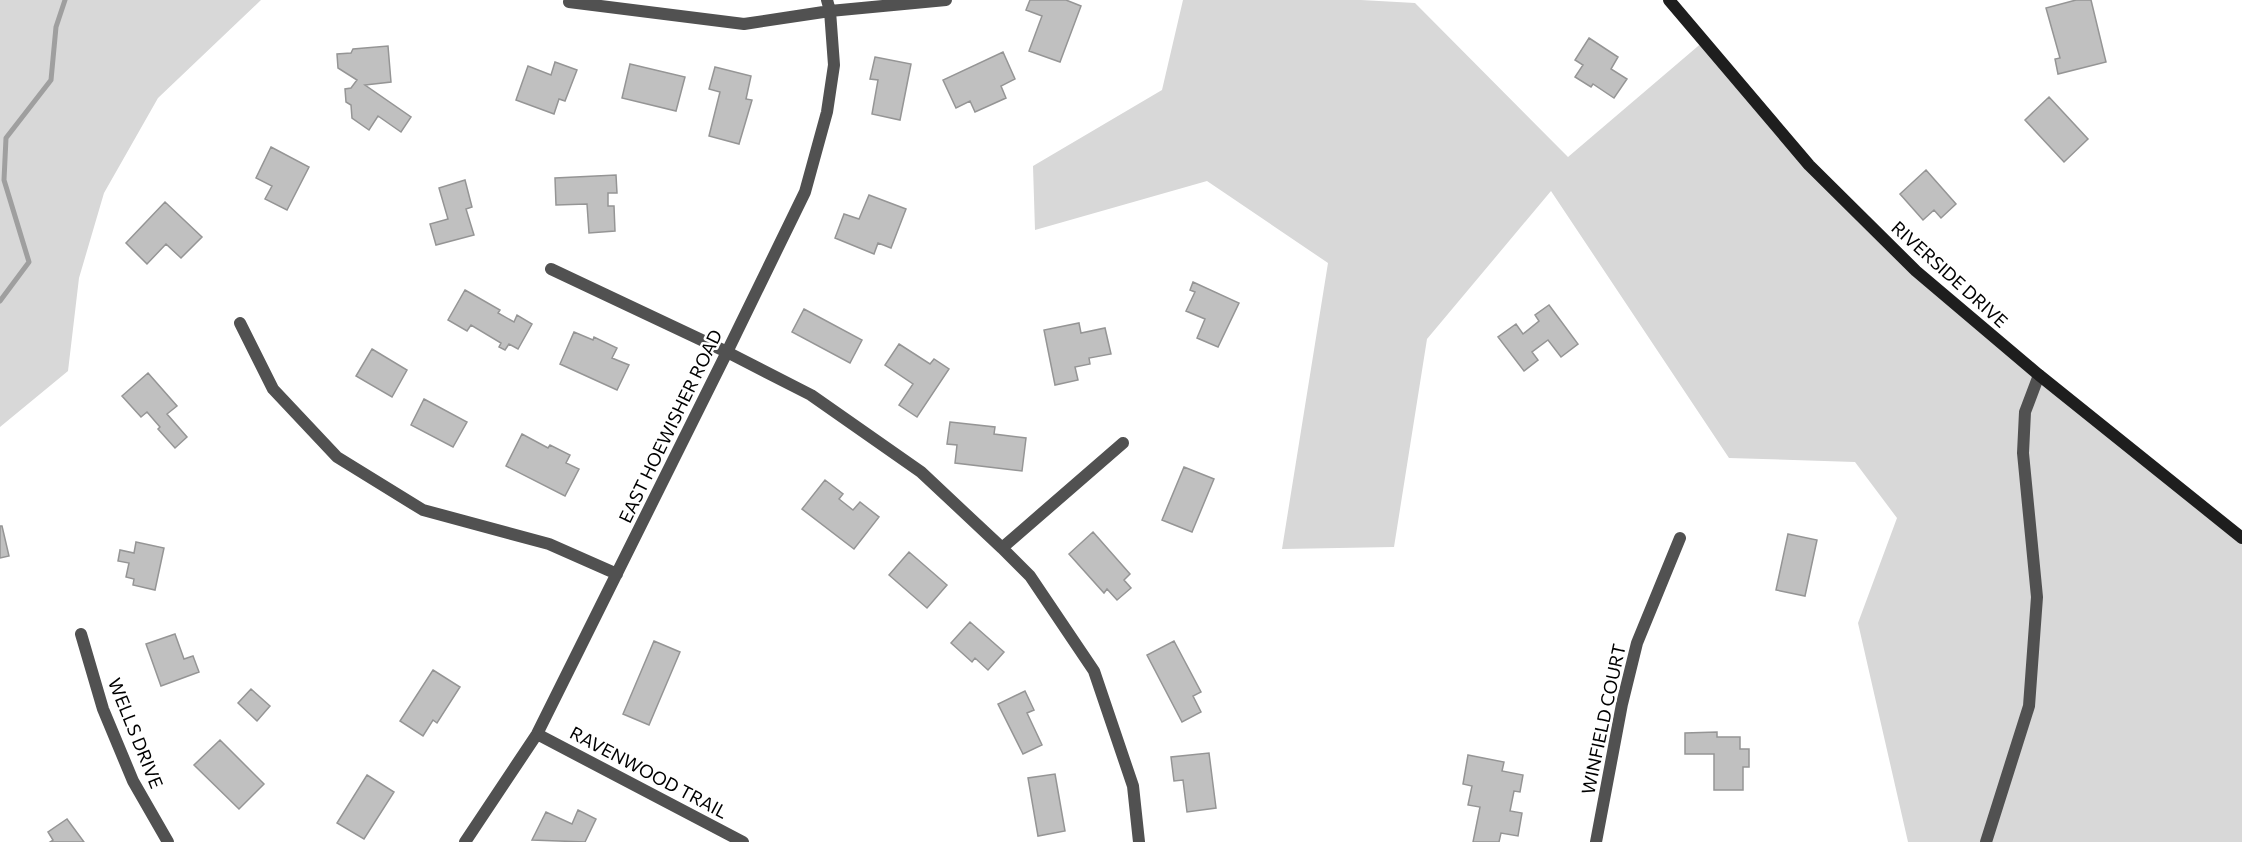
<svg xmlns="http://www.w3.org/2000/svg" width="2242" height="842" font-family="Commissioner,sans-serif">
	<rect width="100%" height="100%" fill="#fff"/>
	<!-- green -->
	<path fill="#d8d8d8" d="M0,0H261L158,98L104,193L79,278L68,371L0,427Z
		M1183,0H1361L1415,3L1568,157L1704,41L1809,165L1916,271L2242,538V842H1908L1858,623L1897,518L1855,462L1729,458L1551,191L1427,339L1394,547L1282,549L1328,263L1207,181L1035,230L1033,166L1162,90Z"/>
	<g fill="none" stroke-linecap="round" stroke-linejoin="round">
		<!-- stream -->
		<path stroke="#9f9f9f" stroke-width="5" d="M0,301L29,262L4,180L6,138L51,80L56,27L65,0"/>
	</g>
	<!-- building -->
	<path fill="#c0c0c0" stroke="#959595" stroke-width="1.5" d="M1030,0H1066L1081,6L1060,62L1029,51L1042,16L1026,10Z
		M2076,0H2091L2106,62L2058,74L2055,59L2060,58L2046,8Z
		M1589,38L1618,57L1611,69L1627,79L1614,98L1593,84L1591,87L1575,77L1583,65L1575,60Z
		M388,46L391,82L365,85L411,117L401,132L378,116L369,130L352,118L351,105L346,102L345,89L351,88L357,80L338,68L337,54L351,53L353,49Z
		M1003,52L1015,79L1001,86L1006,98L975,112L970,101L956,108L943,80Z
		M875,57L911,64L900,120L872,114L878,80L870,79Z
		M555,62L577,70L565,101L559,99L554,114L516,100L528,66L551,75Z
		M630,64L685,77L676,111L622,98Z
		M715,67L751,76L746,99L752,100L739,144L709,136L720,92L709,89Z
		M2049,97L2088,139L2064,162L2025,120Z
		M271,147L309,167L287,210L265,199L272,186L256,178Z
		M1926,170L1956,204L1941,218L1934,210L1923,220L1900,194Z
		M616,175L617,193H608V206H614L615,231L589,233L587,204L556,205L555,178Z
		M465,180L472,207L466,209L474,235L436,245L430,224L448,219L439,188Z
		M869,195L906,209L891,248L878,243L874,254L835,238L844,214L859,219Z
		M165,202L202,237L181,258L166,244L147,264L126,243Z
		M1193,282L1239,303L1218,347L1197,338L1205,319L1186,311L1195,292L1190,290Z
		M465,290L500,310L498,313L514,322L517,315L532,324L518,349L509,344L505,350L499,347L501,343L471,325L467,331L448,320Z
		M1549,305L1578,344L1561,357L1548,340L1532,352L1538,360L1524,371L1498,337L1516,324L1523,334L1539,321L1535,315Z
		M804,309L862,340L850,363L792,332Z
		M1079,323L1081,333L1105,328L1111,354L1089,358L1090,364L1075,367L1078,380L1055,385L1044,330Z
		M574,332L593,340L594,337L617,348L612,358L629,365L617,390L560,364Z
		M899,344L930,364L934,359L949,369L917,417L899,405L913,384L885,365Z
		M372,349L407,370L392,397L356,376Z
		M148,373L177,406L167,414L187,437L175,448L158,429L160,427L147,412L141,417L122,396Z
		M424,399L467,422L453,447L411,425Z
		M950,422L995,427L994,434L1026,438L1022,471L955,463L957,445L947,444Z
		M522,434L548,448L550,445L570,455L566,463L579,469L565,496L506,466Z
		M1184,467L1214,479L1192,532L1162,520Z
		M825,480L843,494L839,499L853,510L860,502L879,517L854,549L802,509Z
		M0,526H2L9,556L0,558Z
		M1093,532L1130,574L1124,580L1131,588L1117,600L1107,589L1104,593L1069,554Z
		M1788,534L1817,540L1805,596L1776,590Z
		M136,542L164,548L155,590L133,585L134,579L126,577L129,563L118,561L120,550L134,553Z
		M909,552L947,585L927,608L889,575Z
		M970,622L1004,652L988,670L975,658L972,662L951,643Z
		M175,634L184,659L193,656L199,672L161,686L146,644Z
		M654,641L680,652L649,725L623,714Z
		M1174,641L1201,692L1193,696L1201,712L1182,722L1147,655Z
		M433,670L460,687L437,723L433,720L423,736L400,721Z
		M251,689L270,706L257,721L238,703Z
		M1025,691L1034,710L1027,713L1042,745L1023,754L998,704Z
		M1717,732V737H1740V749H1749V767H1743V790H1714V754H1685V733Z
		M220,740L264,784L239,809L194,765Z
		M1209,753L1216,808L1187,812L1183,780L1174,781L1171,757Z
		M1468,755L1504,762L1502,771L1523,775L1520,792L1514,791L1510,811L1522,813L1518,836L1501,833L1499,842H1473L1480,807L1468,805L1472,786L1463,784Z
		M1055,774L1065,831L1038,836L1028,778Z
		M367,775L394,792L364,839L337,823Z
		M578,810L596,819L585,842L532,840L546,812L572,824Z
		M67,819L84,842H50L53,840L48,832Z"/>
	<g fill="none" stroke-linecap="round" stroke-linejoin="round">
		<!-- street -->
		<path stroke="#515151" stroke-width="12" d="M569,2L744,24L830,11L946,0
			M551,269L727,352L811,395L921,472L1002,548L1030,576L1094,671L1133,786L1139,842
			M240,323L273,389L337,457L423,510L549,544L617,574
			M1002,548L1123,443
			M81,634L103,709L133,781L168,842
			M537,734L743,842
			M465,842L537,734L727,352L805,192L827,112L834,65L830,11L827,0
			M1596,842L1622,704L1637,643L1680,538
			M1986,842L2029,706L2037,597L2023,453L2025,412L2039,375"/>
		<!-- secondary -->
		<path stroke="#1e1e1e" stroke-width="12" d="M1669,0L1809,165L1916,271L2039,375L2242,538"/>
	</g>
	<g text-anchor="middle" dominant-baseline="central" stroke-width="5" stroke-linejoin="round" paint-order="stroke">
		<!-- street labels -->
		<g font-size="18" fill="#000" stroke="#fff">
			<text transform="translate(1950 274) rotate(42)">RIVERSIDE DRIVE</text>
			<text transform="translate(670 426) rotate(-64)">EAST HOEWISHER ROAD</text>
			<text transform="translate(1603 719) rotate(-78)">WINFIELD COURT</text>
			<text transform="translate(136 733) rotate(68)">WELLS DRIVE</text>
			<text transform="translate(649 772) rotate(28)">RAVENWOOD TRAIL</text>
		</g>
	</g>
</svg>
